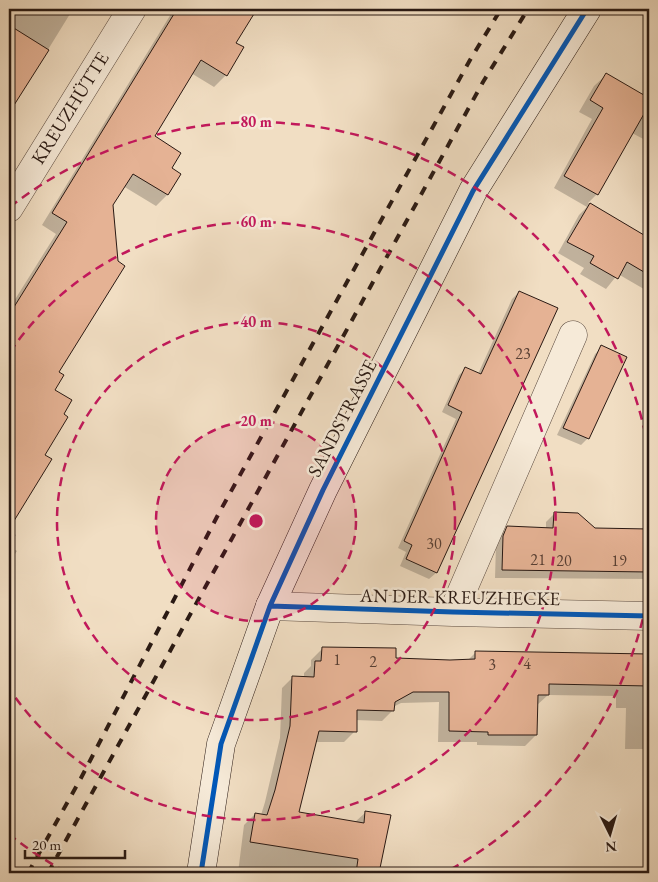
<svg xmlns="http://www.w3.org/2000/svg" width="658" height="882" font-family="'EB Garamond',serif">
	<rect width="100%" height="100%" fill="#f1dec3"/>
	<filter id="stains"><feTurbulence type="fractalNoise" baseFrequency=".004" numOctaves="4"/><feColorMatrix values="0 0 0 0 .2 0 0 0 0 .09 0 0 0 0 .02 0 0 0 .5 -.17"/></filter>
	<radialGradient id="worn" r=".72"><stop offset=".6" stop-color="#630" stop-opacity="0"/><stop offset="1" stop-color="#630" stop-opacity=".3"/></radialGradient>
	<!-- shadow -->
	<path fill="#0003" d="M9,9H73L9,113Z
		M174,9H255L234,43L242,48L226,75L214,87L191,73L153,136L170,168L180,175L167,195L156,206L123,186L111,204L57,372L43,456L50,460L9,527V377L20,359L9,352V309L56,234L42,225Z
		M606,75L641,95L649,86V142L632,133L597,194L588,203L642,235L646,231L649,233V292L618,274L606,289L580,274L584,268L558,253L579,215L587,207L554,188L592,119L579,112L594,86Z
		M519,292L436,573L429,579L400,566L406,552L398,548L456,419L442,412L459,375L466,368L478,374L512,299Z
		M602,347L588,438L581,445L557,435L595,354Z
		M554,514L594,529L649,530V579L495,578L496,544L500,536L508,528L546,529V522Z
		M9,530L16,535L9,546Z
		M9,546L17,551L9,563Z
		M322,649L395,660L467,661L476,652L649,655V749H625L626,708H616V696L548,695L536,706V735L525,746L477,745V742H438L439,702L401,703L393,707V710L382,721L355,720V731L344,742H315L298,813L355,822L366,812L390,816L379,873H238L244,825L255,814L261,815L265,802L280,738L282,688L293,677L304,678V673L311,666V660Z"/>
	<!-- building -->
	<path fill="#e5b294" stroke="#291913" d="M177,9H257L236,43L244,47L227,76L201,60L155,136L181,153L172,168L181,174L168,195L133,174L113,205L118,261L125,266L59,372L64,375L55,390L72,400L64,414L68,417L45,455L52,459L9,529V315L67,222L52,213Z
		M9,25L49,50L9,113Z
		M606,73L649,98V105L598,195L564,176L603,108L590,100Z
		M590,203L649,238V275L627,262L618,279L590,263L594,256L567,242Z
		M519,291L558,308L437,573L406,559L412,545L404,541L462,412L448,405L465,367L481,374Z
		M601,345L627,357L589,439L563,428Z
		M554,512L578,513L595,528L649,529V572L502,570L503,536L507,526L553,528Z
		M322,647L396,648V658L450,660L475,659V651L649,654V686L549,684V695H538L537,735H488V732L449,731V692H413L395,702L394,711L357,710V732L319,731L299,812L364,823L365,811L391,815L379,873H356L358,859L250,842L255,813L267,815L275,790L290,726L292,676L314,677L315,661H321Z"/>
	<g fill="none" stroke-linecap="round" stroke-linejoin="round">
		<!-- minor casing -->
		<g stroke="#5b4a3f" stroke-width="29">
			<path id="minor" d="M9,208L132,9
				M270,606L453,612L649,616
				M453,612L573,335"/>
		</g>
		<!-- secondary casing -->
		<g stroke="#291913" stroke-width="29">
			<path id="secondary" d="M201,873L221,744L270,606L323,490L473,191L587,9"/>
		</g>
		<!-- minor -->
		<use href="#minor" stroke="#f6ead8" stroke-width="28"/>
		<!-- secondary -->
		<use href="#secondary" stroke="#f6ead8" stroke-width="28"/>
		<!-- rail -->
		<path stroke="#291913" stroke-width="4" stroke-dasharray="9 9" stroke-linecap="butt" d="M28,873L81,778L219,513L470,60L501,9
			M48,873L483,82L528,9"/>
		<!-- cycleway casing -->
		<g stroke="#f6ead8" stroke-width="8">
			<path id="cycleway" d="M270,606L453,612L649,616
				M201,873L221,744L270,606L323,490L473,191L587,9"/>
		</g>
		<!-- cycleway -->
		<use href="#cycleway" stroke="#0057b8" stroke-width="5"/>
	</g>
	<!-- distance rings -->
	<circle cx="256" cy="521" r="100" fill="#c2185b" fill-opacity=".12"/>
	<g fill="none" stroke="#c2185b" stroke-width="2.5" stroke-dasharray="9 6">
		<circle cx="256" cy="521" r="100"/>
		<circle cx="256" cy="521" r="199"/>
		<path d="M10 352A299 299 0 1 1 10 690"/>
		<path d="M649 590A399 399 0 0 1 446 872M66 872A399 399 0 0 1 10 835M10 207A399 399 0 0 1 649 452"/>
	</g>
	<g text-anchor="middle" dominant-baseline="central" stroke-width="5" stroke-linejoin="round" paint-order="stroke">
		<!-- number labels -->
		<g font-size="16" fill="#583f33">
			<text x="523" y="353">23</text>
			<text x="434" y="543">30</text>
			<text x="538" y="559">21</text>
			<text x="564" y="560">20</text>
			<text x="619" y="560">19</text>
			<text x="337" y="659">1</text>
			<text x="373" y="661">2</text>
			<text x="527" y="663">4</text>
			<text x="492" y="664">3</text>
		</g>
		<!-- street labels -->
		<g font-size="19" fill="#291913" stroke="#f6ead8">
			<text transform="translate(70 108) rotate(-58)">KREUZHÜTTE</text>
			<text transform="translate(342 418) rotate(-63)">SANDSTRASSE</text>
			<text transform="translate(460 597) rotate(1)">AN DER KREUZHECKE</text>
		</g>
	</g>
	<circle cx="256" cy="521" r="8" fill="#c2185b" stroke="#f6ead8" stroke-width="2.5"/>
	<g font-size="15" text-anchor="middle" font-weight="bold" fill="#c2185b" stroke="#f6ead8" stroke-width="5" stroke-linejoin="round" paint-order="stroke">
		<text x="256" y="127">80 m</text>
		<text x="256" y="227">60 m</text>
		<text x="256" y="327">40 m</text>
		<text x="256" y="426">20 m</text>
	</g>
	<!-- margin -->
	<rect width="658" height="882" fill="none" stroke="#f1dec3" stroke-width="30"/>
	<rect x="10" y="10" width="638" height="862" fill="none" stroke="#291913" stroke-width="2.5"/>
	<rect x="15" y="15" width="628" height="852" fill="none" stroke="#291913"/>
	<!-- north arrow -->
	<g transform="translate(610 834) rotate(175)" stroke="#f6ead8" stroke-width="4" paint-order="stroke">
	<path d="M0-4L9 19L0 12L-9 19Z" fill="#291913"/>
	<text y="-8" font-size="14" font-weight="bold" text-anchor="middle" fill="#291913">N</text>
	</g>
	<!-- scale -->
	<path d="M25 850v8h100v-8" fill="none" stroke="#291913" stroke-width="2.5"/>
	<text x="32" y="850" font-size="15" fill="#291913" stroke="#f6ead8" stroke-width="4" paint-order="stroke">20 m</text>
	<rect width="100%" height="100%" filter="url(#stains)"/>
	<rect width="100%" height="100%" fill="url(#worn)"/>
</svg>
